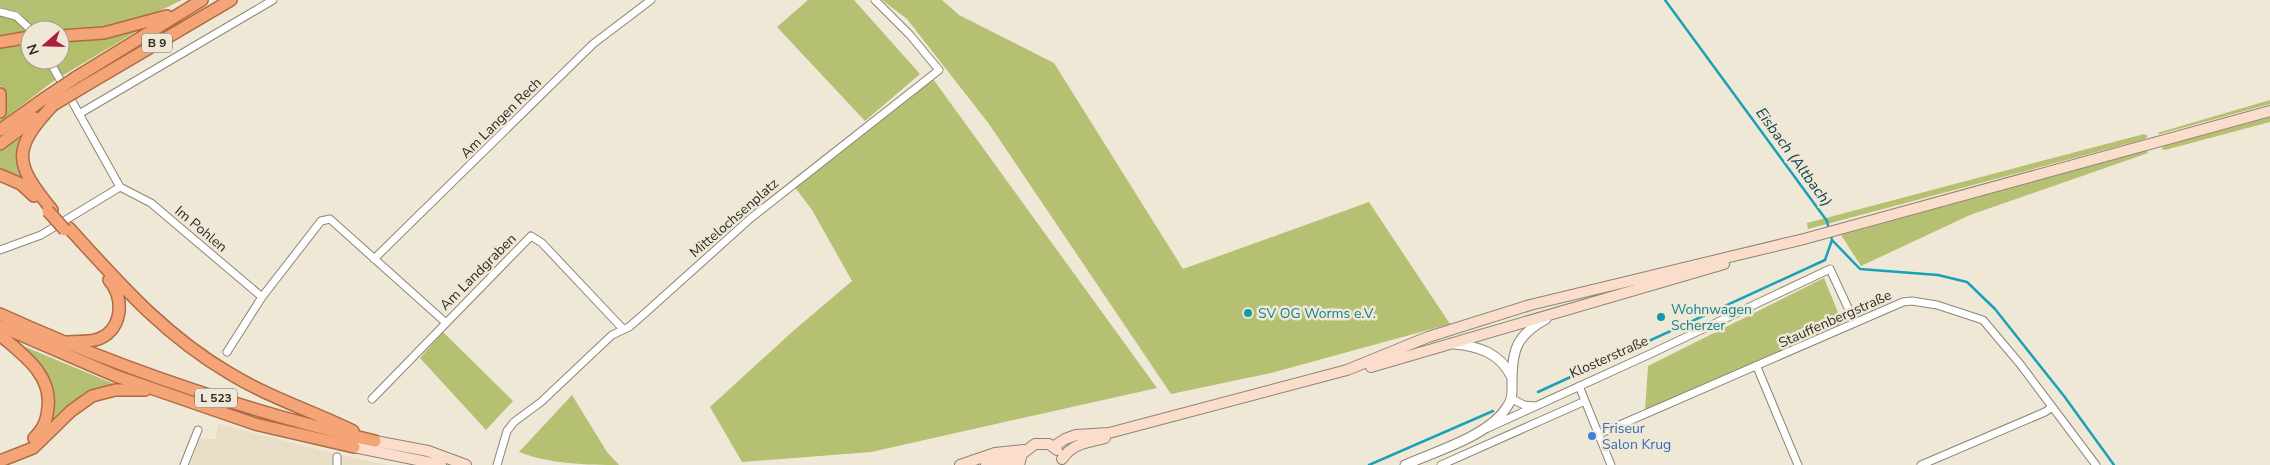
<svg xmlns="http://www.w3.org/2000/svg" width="2270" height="465" font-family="'Nunito Sans',sans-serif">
	<rect width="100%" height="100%" fill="#f0e8d6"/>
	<!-- built -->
	<path fill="#e8dec5" d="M218,424L332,453L388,465H190L200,439H216Z"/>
	<!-- green -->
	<path fill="#b5c073" d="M0,0H182L153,14L115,26L60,33V30H36L19,12L0,8Z
		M808,0H854L920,74L865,121L777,27Z
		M882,0H942L959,15L1054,63L1183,269L1369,202L1450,324L1271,373L1171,394L989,124L907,19Z
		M933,79L1157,388L871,452L742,462L710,407L792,332L852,281L812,210L794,186Z
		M2270,100V104L2160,134L2157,133Z
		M2270,117V122L2165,150L2161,149L2164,146Z
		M2144,134L2148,136L2145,139L1808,229L1807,223Z
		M17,138L20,139L19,150L22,176L20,178L0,171V151Z
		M2147,150L2148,153L1970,215L1861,266L1841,235Z
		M1824,278L1843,325L1645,411L1648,366Z
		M443,332L513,401L486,430L420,358Z
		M16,343L119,386L48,429L52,396Z
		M572,395L607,452L619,465C587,465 549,464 519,452Z"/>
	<!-- forest -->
	<path fill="#b3be6a" d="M0,15L19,21L28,32L0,38Z
		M142,28L62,76L53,60H60V42L89,39Z
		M30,43V60H44L55,80L0,122L3,91L0,85V48Z"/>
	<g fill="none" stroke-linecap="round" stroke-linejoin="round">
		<!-- stream -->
		<path stroke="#1aa1b7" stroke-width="2.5" d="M1665,0L1827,221L1829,230
			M1831,235L1832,240L1860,269L1938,275L1967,282L1995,309L2064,396L2114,465
			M1538,392L1825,260L1832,240
			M1369,465L1493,411"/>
		<!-- minor casing -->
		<g stroke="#8c8575" stroke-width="9">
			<path id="minor" d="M0,12L16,16L31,30
				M49,60L120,187L151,203L262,297
				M79,114L273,0
				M0,250L41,235L120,187
				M374,259L593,44L651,0
				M227,352L262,297L321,221L330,219L445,322
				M1757,367L1798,465
				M1579,386L1611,465
				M372,399L531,236L542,243L623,329
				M1512,399L1524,405L1535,406
				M1488,428L1650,354L1830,269L1855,323
				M1599,434L1903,302L1912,301L1937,305L1983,320L2020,364L2096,465
				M337,457V465
				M184,465L198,430
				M497,465L507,431L514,422L541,402L612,335L629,327L644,314L751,218L939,70L910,35L875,0
				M1441,465L1585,401
				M1921,465L2045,412L2052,407"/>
		</g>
		<!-- tertiary casing -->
		<g stroke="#8c8575" stroke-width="11">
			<path id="tertiary" d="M1454,344C1478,346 1500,353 1511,376
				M1405,465C1436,451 1489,436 1507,407C1513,399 1512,391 1512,381C1512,349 1517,335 1546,319"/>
		</g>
		<!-- secondary casing -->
		<g stroke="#8c8575" stroke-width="12">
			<path id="secondary" d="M1371,367L1724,264
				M375,441L428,451L466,465
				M354,447L441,465
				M1053,447L1065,439L1076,435L1109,433L1347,370L1428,337L1530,305L1804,239L2270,111
				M1062,459C1074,442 1088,443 1105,438
				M960,465L995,453L1024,450
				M986,465L1002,461H1019
				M1019,465L1022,454L1035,444H1049L1057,450"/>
		</g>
		<!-- trunk casing -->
		<g stroke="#ae6b43" stroke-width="14">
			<path id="trunk" d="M60,36L104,33L167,16
				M0,42L30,37
				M75,78L202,0
				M83,87L231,0
				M0,94V112
				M0,130L45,98
				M0,144L35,118
				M0,175L21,184L34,196
				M52,210C14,163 11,150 53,105
				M69,228C119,283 164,335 229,373C268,397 312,411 353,431
				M0,314C121,369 246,411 375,441
				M0,326L116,376L255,424L354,447
				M0,335C22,354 52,374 48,407C47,420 44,428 34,438
				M68,342C77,341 86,342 95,340C122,333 126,299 109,280
				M0,461L33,448L71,411L92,396L115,390H145"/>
		</g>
		<!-- minor -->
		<use href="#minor" stroke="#fff" stroke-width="7"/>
		<!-- tertiary -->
		<use href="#tertiary" stroke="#fff" stroke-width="9"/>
		<!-- secondary -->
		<use href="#secondary" stroke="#fbddcb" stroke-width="10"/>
		<!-- trunk -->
		<use href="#trunk" stroke="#f4a476" stroke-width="11"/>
		<!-- trunk-bridge casing -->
		<g stroke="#ae6b43" stroke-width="14" stroke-linecap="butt">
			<path id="trunk-bridge" d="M45,98L75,78
				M53,105L83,87
				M48,211L65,230"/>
		</g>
		<!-- trunk-bridge -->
		<use href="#trunk-bridge" stroke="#f4a476" stroke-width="11"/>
	</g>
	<!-- markers -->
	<g fill="#0f9aa8" stroke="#f0e8d6" stroke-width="2">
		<circle cx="1248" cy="313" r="5"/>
		<circle cx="1661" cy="317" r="5"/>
	</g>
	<circle fill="#3f7fe0" stroke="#f0e8d6" stroke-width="2" cx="1592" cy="436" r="5"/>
	<g text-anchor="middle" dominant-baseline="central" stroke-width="5" stroke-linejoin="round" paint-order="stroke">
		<!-- shield labels -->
		<g fill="#f0e8d6" stroke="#69645a" stroke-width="1">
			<rect x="142" y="33.5" width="30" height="19" rx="4"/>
			<rect x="195" y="388.5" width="42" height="19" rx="4"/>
		</g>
		<g font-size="12" font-weight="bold" fill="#2f2c25">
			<text x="157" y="43">B 9</text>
			<text x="216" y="398">L 523</text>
		</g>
		<!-- street labels -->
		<g font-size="14" fill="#2f2c25" stroke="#f0e8d6">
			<text transform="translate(501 118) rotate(-45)">Am Langen Rech</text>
			<text transform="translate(734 218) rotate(-41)">Mittelochsenplatz</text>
			<text transform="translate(201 229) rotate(40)">Im Pohlen</text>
			<text transform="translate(478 272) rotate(-45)">Am Landgraben</text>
			<text transform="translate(1835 319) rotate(-24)">Stauffenbergstraße</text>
			<text transform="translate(1609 357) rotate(-24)">Klosterstraße</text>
		</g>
		<!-- culture labels -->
		<g font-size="14" fill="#0d838f" stroke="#f0e8d6" text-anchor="start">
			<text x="1671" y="309">Wohnwagen<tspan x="1671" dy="16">Scherzer</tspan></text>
			<text x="1258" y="313">SV OG Worms e.V.</text>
		</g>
		<!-- shop labels -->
		<g font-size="14" fill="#366cbe" stroke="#f0e8d6" text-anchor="start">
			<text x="1602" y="428">Friseur<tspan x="1602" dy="16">Salon Krug</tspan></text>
		</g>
		<!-- water labels -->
		<g font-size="15" font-style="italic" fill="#0f444e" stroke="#f0e8d6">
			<text transform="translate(1794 157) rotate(54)">Eisbach (Altbach)</text>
		</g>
	</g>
	<!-- north arrow -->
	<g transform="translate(45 45) rotate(250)"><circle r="24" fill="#f0e8d6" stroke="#a39d8f"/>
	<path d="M0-4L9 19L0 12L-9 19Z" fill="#af1c3c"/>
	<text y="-8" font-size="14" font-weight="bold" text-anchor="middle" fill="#2f2c25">N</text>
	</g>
</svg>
